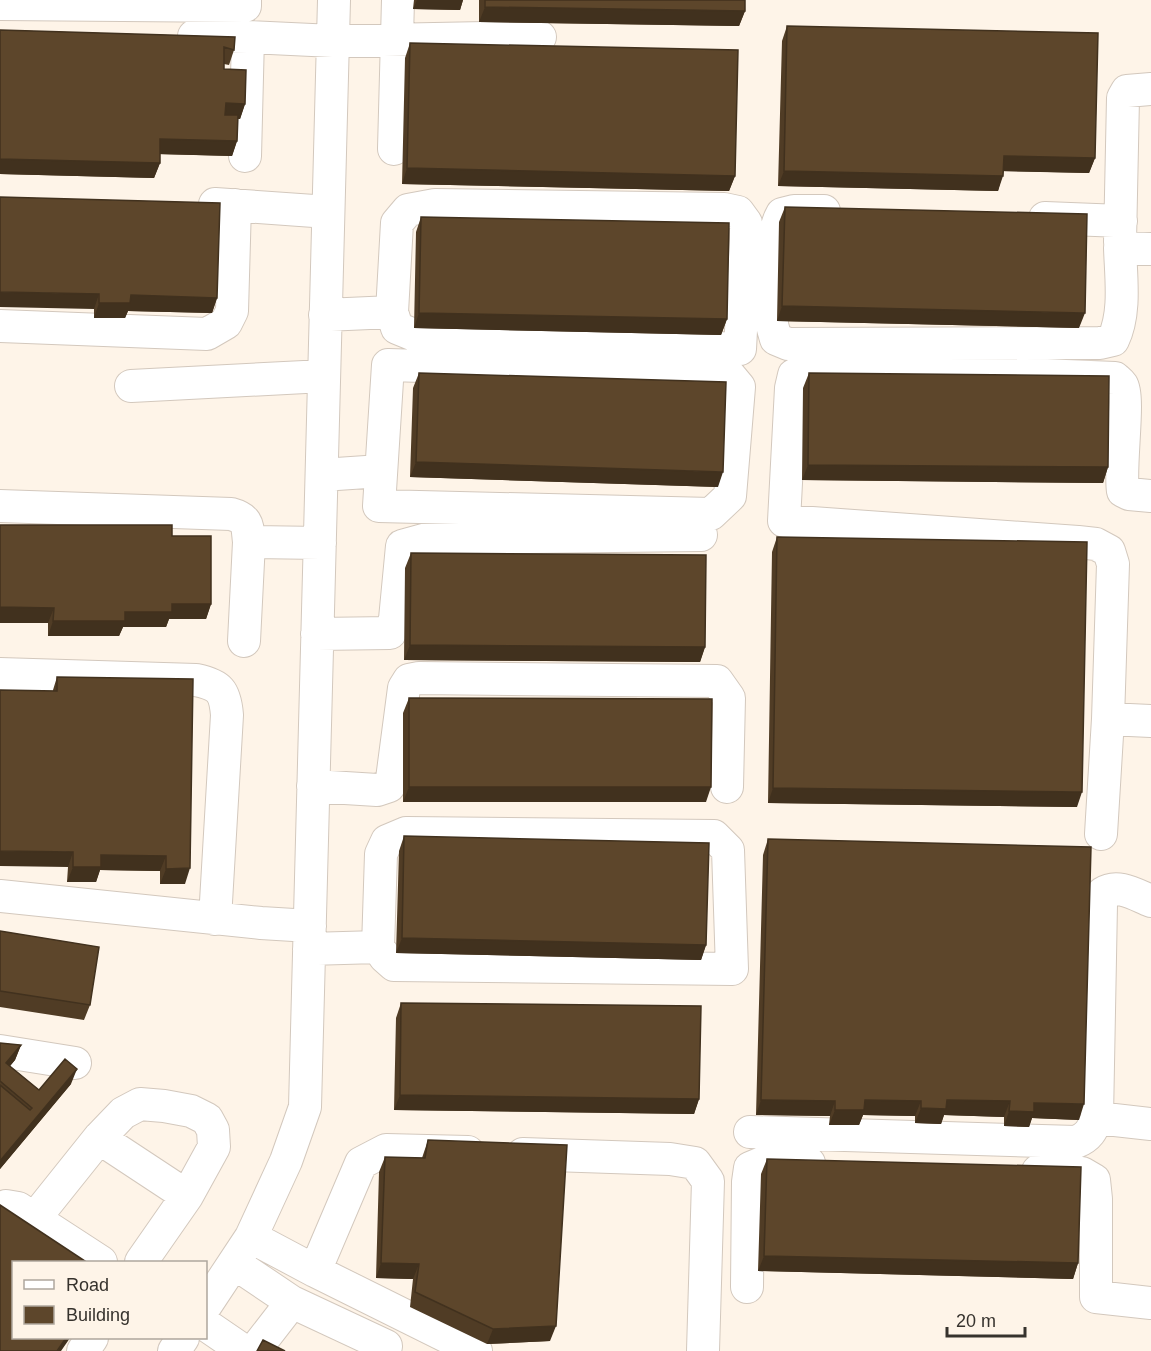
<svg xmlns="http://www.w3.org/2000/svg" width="1151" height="1351" font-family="Helvetica,sans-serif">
	<rect width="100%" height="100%" fill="#fef4e8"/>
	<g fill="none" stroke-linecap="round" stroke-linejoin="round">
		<!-- minor casing -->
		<g stroke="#d3c8bd" stroke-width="34">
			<path id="minor" d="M0,4L245,6V0
				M194,36L248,37L245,156
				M248,37L333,41L540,37
				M394,149L398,0
				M215,204L328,212
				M824,211H794L782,214C767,240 773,295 772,325L776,339L788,344L1100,343L1113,340C1126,313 1121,278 1120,248L1151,249
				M1045,218L1121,221
				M1120,242L1123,98L1127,91L1151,89
				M325,315L392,312L397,328L419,337L740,349L746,239V223L738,212L724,209L435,205L408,210L397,223L392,312
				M0,326L207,334L226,323L232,311L235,205
				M388,365L729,375L739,387L730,496L711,514L379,506Z
				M131,386L324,376
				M322,475L381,471
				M1151,496L1129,494L1123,491C1119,468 1130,397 1122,385C1120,382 1117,380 1115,378L815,366L794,375L791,388L784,521L1078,542L1096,544L1109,551L1113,564L1108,719L1151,721
				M0,506L231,514C249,519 247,525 249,542L320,543
				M317,634L390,633L395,619L402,546L431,538L701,535
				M244,641L249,542
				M0,674L196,680C220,685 225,691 227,715L215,919
				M313,786L377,790L389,786L392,779L404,688L409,680L419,678L717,681L729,698L727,787
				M406,833L714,836L728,850L732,969L394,965L385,957L378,947L381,854L387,841Z
				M1101,834L1108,719
				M0,896L261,923L310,926
				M309,949L378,947
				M0,1051L75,1063
				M1097,1118L1151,1124
				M750,1132L1076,1142C1089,1137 1092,1130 1097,1118L1101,904L1103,893C1118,883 1136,895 1151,901
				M99,1138L187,1196
				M468,1152L386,1150L361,1163L315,1271L476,1351
				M523,1154L670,1159L695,1163L708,1181L703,1351
				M1038,1171L1082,1173L1094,1180L1096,1199V1297L1151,1303
				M0,1209L6,1206L18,1208L101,1262
				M35,1218L99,1138L123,1113L140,1104L164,1106L191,1111L207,1119L213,1130L214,1147L187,1196L141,1262
				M251,1237L315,1271
				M234,1263L292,1302L386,1346L385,1351
				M747,1287L748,1182L750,1168L762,1163H809
				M206,1305L251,1237L286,1161L305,1107L334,0
				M206,1325L244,1351
				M83,1351L92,1338
				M174,1351L183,1338
				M254,1351L292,1302"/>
		</g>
		<!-- minor -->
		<use href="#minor" stroke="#fff" stroke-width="32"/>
	</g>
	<!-- wall -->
	<path fill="#503c25" d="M414,0H463L460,10L413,9Z
		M479,0H745V11L739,26L479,22Z
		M787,26L1095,158L1089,173L1003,171L998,191L778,186L782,41Z
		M0,30L235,37L234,50L229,65L224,64V69L245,104L240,119H238L237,141L232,156L160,154V163L154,178L0,174Z
		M410,43L735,176L729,191L402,184L405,58Z
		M0,197L217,298L212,313L128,311L125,318H94V309Z
		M785,207L1079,328L777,321L779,222Z
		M421,217L727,319L721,335L414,328L416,232Z
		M419,373L718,487L410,477L413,388Z
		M809,373L1108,467L1103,483L802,480L803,388Z
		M0,525L172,536L211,604L206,619H169L166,627H123L119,636H48V623H0Z
		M777,537L1077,807L768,803L772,552Z
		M411,553L705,647L700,662L404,660L405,568Z
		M57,677L185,884H160V871L100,870L96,882H67L68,867L53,690Z
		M409,698L706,802H403V713Z
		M404,836L706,945L701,960L396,953L399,851Z
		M768,839L1079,1120L1032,1118L1029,1127L1004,1126V1117L944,1115L941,1124L915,1123V1116L863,1115L859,1125H829L830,1116L756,1115L763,855Z
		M0,931L90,1005L84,1020L0,1007Z
		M401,1003L699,1099L694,1114L394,1110L396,1018Z
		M0,1043L21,1045L15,1060L10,1066L39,1090L71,1084L0,1169Z
		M428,1140L550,1341L487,1344L410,1307L413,1279L376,1278L379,1172L385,1157L422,1158Z
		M767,1159L1078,1263L1073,1279L758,1271L761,1174Z"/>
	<!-- shaded-wall -->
	<path fill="#41311e" d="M417,0H463L460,10L413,9Z
		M485,7L745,11L739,26L479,22Z
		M226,103L245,104L240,119H220Z
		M160,139L237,141L232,156L155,154Z
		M1004,156L1095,158L1089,173L998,171Z
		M0,159L160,163L154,178L0,174Z
		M407,168L735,176L729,191L402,184Z
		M784,171L1003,176L998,191L778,186Z
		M0,292L99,294L94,309L0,307Z
		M131,295L217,298L212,313L128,311L125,318H94L99,303Z
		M782,306L1085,313L1079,328L777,321Z
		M419,313L727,319L721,335L414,328Z
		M416,462L723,472L718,487L410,477Z
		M808,465L1108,467L1103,483L802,480Z
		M172,604H211L206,619H169L166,627H123L119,636H48L53,621L125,612Z
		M0,607L54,608L48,623H0Z
		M410,645L705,647L700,662L404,660Z
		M409,787H711L706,802H403Z
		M773,788L1082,792L1077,807L768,803Z
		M0,851L73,852L68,867L0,866Z
		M101,855L166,856L160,871L100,870L96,882H67L73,867Z
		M190,868L185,884H160L166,869Z
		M402,938L706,945L701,960L396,953Z
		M21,1045L15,1060L0,1078L6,1063Z
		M77,1069L71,1084L0,1169V1161Z
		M400,1095L699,1099L694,1114L394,1110Z
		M761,1100L835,1101L830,1116L756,1115Z
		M865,1100L921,1101L915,1116L863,1115L859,1125H829L835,1110Z
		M947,1100L1010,1101L1004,1117L944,1115L941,1124L915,1123L921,1108Z
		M1034,1103L1084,1104L1079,1120L1032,1118L1029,1127L1004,1126L1009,1111Z
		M764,1256L1078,1263L1073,1279L758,1271Z
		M381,1263L419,1264L413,1279L376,1278Z
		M556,1326L550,1341L487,1344L493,1329Z
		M66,1338H70L61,1351H57Z"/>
	<!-- building -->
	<path fill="#5d462b" stroke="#41311e" stroke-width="1.5" d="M485,0H745V11L485,7Z
		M787,26L1098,33L1095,158L1004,156L1003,176L784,171Z
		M0,30L235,37L234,50L224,47V69L246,70L245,104L226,103L225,115H238L237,141L160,139V163L0,159Z
		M410,43L738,50L735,176L407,168Z
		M0,197L220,203L217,298L131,295L130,303H99V294L0,292Z
		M785,207L1087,214L1085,313L782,306Z
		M421,217L729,223L727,319L419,313Z
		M419,373L726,382L723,472L416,462Z
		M809,373L1109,376L1108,467L808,465Z
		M0,525H172V536H211V604H172V612H125V621H53L54,608L0,607Z
		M777,537L1087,542L1082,792L773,788Z
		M411,553L706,555L705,647L410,645Z
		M57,677L193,679L190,868L166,869V856L101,855V867H73V852L0,851V690L57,691Z
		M409,698L712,699L711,787H409Z
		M404,836L709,843L706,945L402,938Z
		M768,839L1091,847L1084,1104L1034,1103V1112L1009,1111L1010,1101L947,1100L946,1109L921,1108V1101L865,1100L864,1110H835V1101L761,1100Z
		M0,931L99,947L90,1005L0,991Z
		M401,1003L701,1006L699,1099L400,1095Z
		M0,1043L21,1045L6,1063L39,1090L65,1059L77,1069L0,1161V1085L30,1110L32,1108L0,1081Z
		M428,1140L567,1145L556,1326L493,1329L415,1292L419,1264L381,1263L385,1157L425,1158Z
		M767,1159L1081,1167L1078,1263L764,1256Z
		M0,1205L88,1263H14V1338H66L57,1351H0Z
		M263,1340L285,1351H257Z"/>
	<!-- legend -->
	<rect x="12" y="1261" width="195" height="78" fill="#fef4e8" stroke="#aea69d" stroke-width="1.5"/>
	<rect x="24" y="1280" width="30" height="9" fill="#ffffff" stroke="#aea69d" stroke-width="1.5"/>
	<text x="66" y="1291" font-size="18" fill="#36322d">Road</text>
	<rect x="24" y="1306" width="30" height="18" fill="#5d462b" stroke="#aea69d" stroke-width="1.5"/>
	<text x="66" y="1321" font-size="18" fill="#36322d">Building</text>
	<!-- scale -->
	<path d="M947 1327v9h78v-9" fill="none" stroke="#36322d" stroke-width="3"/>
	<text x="956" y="1327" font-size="18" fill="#36322d" stroke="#fef4e8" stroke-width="4.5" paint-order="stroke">20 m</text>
</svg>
